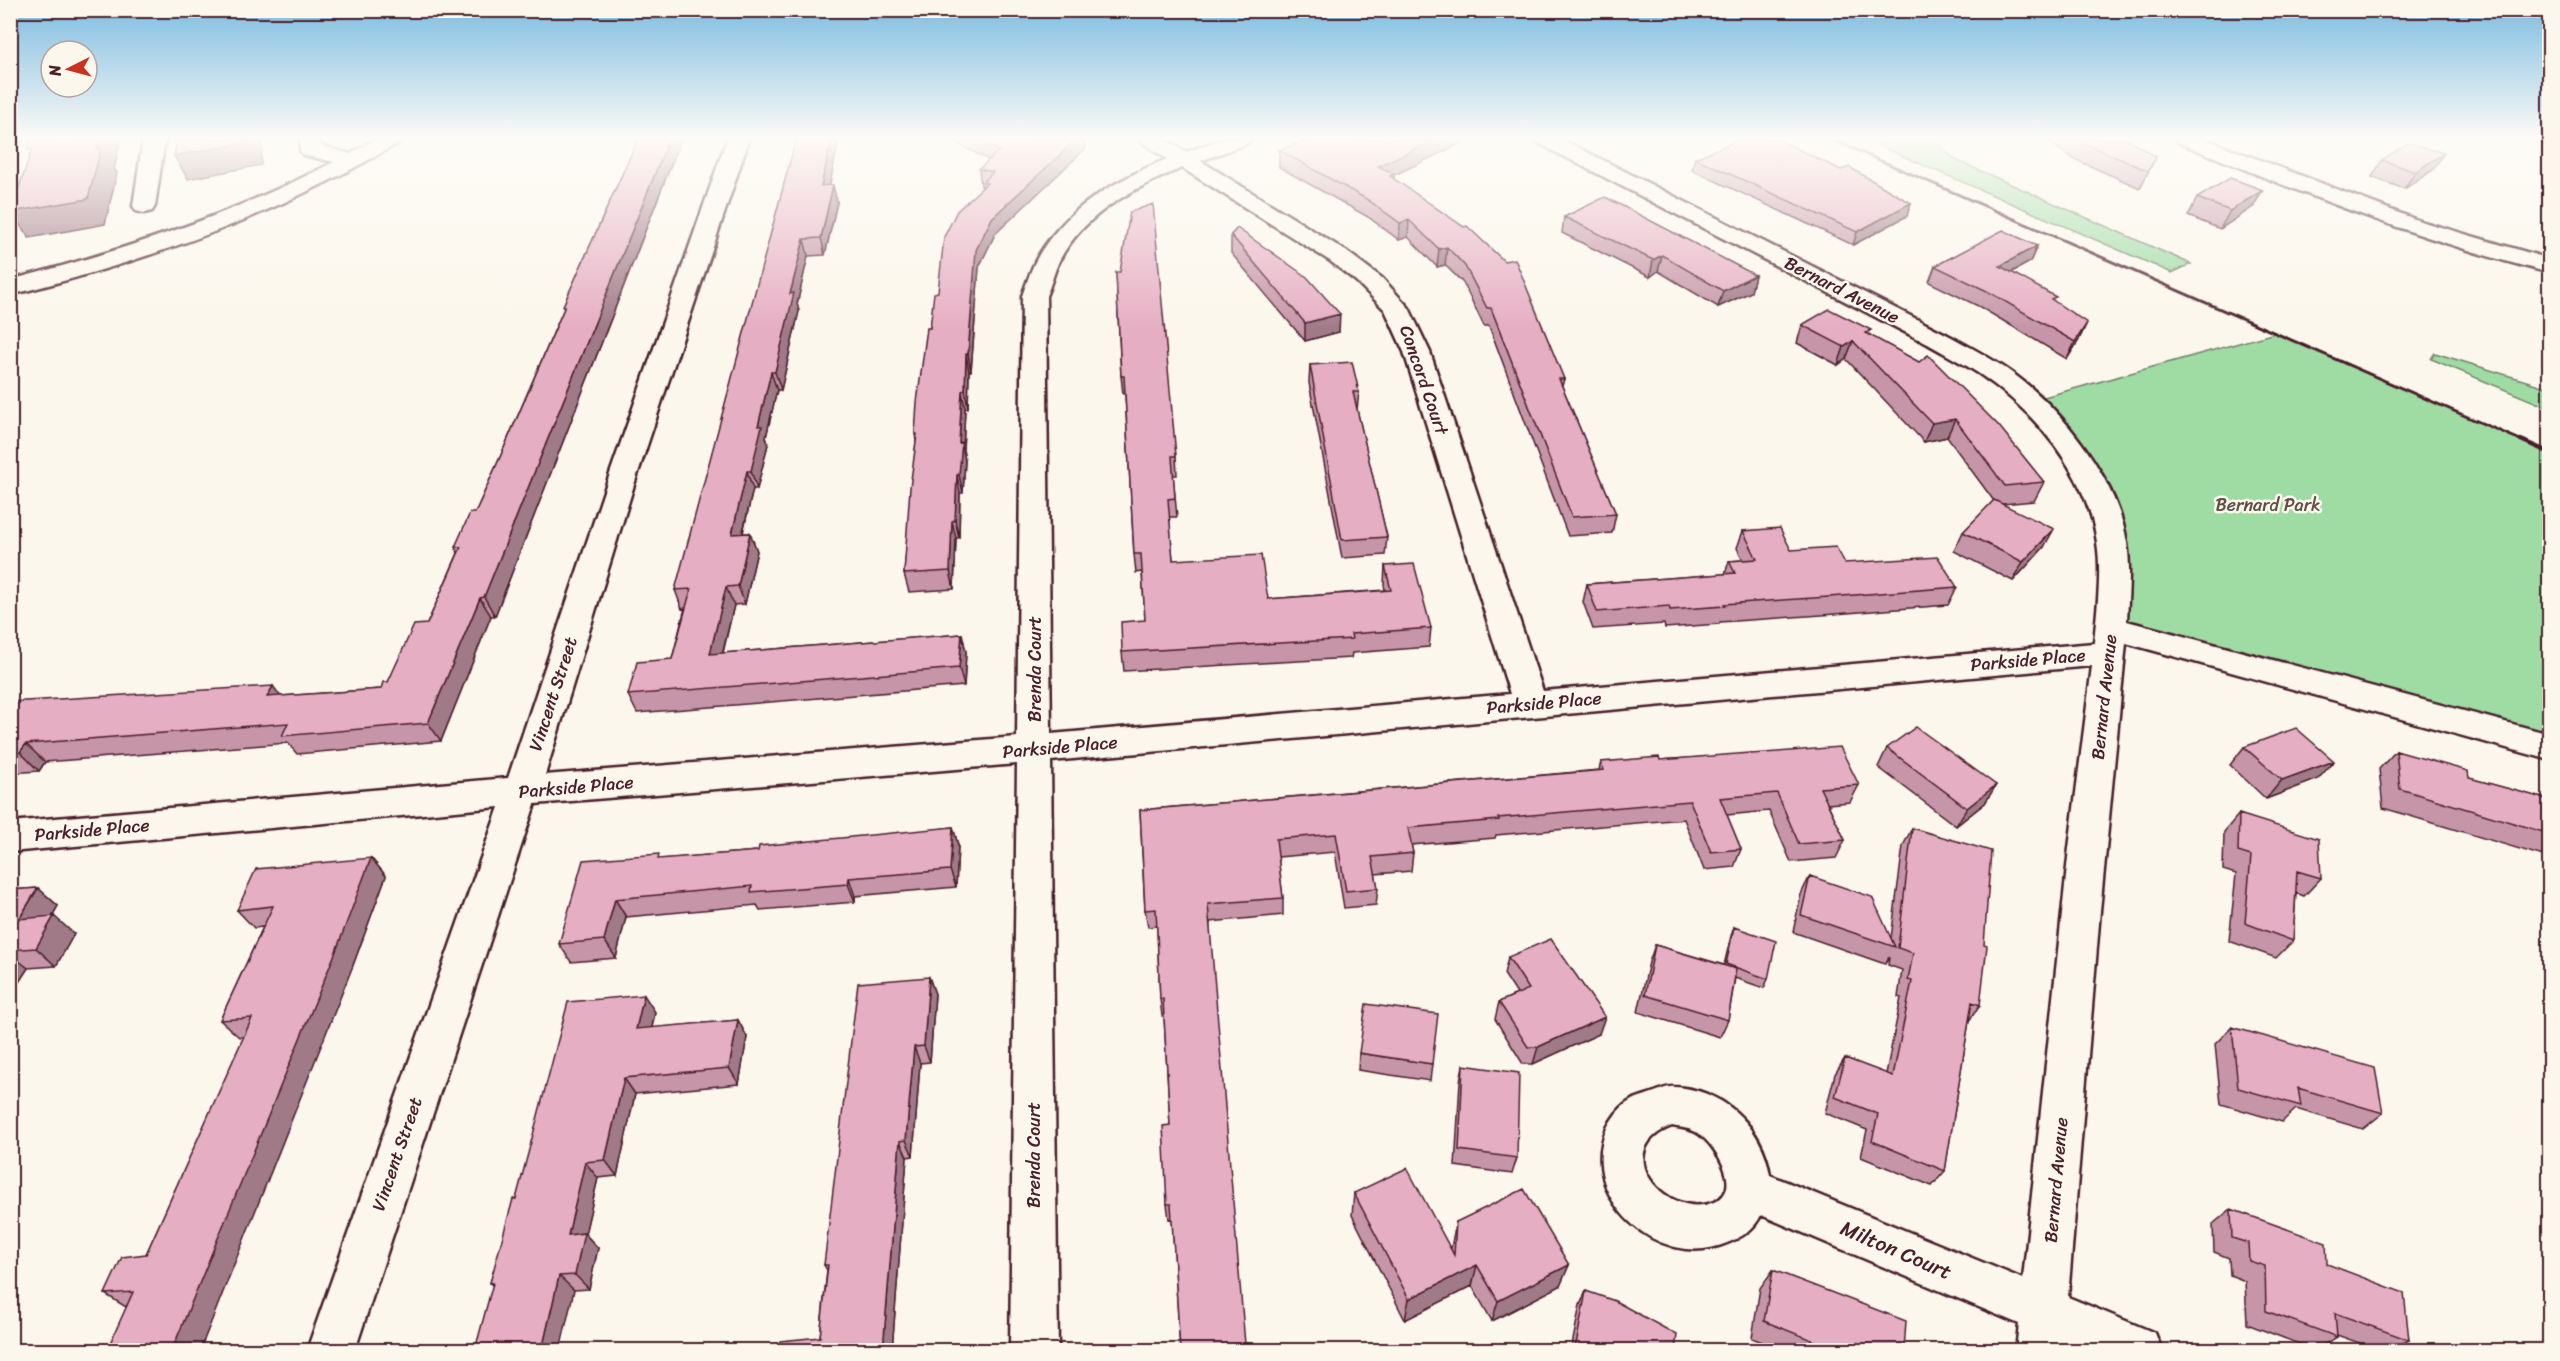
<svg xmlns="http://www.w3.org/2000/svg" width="2560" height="1361" font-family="Sriracha,sans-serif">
	<rect width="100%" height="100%" fill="#fbf7ec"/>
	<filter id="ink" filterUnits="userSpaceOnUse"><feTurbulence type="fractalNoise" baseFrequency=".0167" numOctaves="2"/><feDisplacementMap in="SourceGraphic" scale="12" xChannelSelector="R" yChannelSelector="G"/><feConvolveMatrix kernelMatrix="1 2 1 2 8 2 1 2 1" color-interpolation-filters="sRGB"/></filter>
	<g filter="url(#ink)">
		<!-- green -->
		<path fill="#9edca4" stroke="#747e68" stroke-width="1.5" d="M1863,139H1933L1956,160L2191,264L2172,273Z
			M2275,333L2549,453V748L2111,628L2108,523L2030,401Z
			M2435,353L2549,388V408L2431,359Z"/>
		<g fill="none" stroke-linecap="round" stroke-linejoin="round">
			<!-- minor casing -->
			<g stroke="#4a1f2b" stroke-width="5">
				<path id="minor" d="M10,139H22L18,143L10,145Z
					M143,139H165L155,206L152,211L144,213L136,211L133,206Z
					M300,139H320L321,146L350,154L376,139H402L398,143C277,215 147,261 10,295V280C123,251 231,215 334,162L303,155L300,150Z
					M727,139H749L633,488L545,775L1017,737L1022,296C1026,285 1030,272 1035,262C1063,209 1114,181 1167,159L1143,143L1140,139H1164L1186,152L1222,139H1251L1248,143L1201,161L1346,251L1382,278L1409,308L1430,352L1543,691L2094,643C2097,610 2102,574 2097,542C2087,473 2034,410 1978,373C1961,362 1943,353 1926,343L1538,143L1534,139H1561L1944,333C1968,346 1992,358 2015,375C2064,411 2118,481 2127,543C2131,569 2128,595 2127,621L2550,734V760L2126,643L2100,911L2068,1297L2155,1333L2162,1350H2082L2064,1343V1350H2016L2019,1324L1761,1215C1754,1230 1742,1237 1727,1243C1659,1272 1577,1197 1607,1128C1611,1120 1619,1108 1627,1103C1634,1098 1644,1096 1652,1093C1659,1091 1667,1086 1674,1087C1723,1089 1763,1127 1770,1175L2023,1279L2069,848L2092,666L1051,761L1058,1350H1010L1017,764L535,804L355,1350H307L499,807L10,852V822L508,778L605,488ZM1182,168L1330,261L1356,281L1385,310L1404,352L1510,694L1051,734L1046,296C1051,285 1054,272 1059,261C1084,213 1134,188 1182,168ZM1672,1126C1681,1128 1691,1128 1699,1134C1715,1145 1745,1189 1714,1202C1667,1222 1607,1150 1672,1126Z
					M2176,139H2205L2420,221L2550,259V273C2422,241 2301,193 2180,143Z"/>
			</g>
			<!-- minor -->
			<use href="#minor" fill="#fbf7ec" fill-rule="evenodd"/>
			<!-- rail-far1 -->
			<path stroke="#4a1f2b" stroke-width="3" d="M1831,139L2525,442"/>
			<!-- rail -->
			<path stroke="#4a1f2b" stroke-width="4.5" d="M2521,440L2550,453"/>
		</g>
		<!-- wall -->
		<path fill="#c696a8" stroke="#4a1f2b" stroke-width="1.5" d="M638,139H681L495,616H491L441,741L297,754L288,743L45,762L39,771L10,773V702L280,696L381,689L388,682L427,624L458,553L455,547L475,513L501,455L564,308L563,306Z
			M839,139L829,186L837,202L825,255L808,256L797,304L799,311L781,390H777L766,437L768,444L757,489H753L743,533H750L757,551L745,604L734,605L723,653L962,634L966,652L964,686L637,713L628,695L672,659L685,608L682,609L675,590Z
			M949,139H1084L1085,149L995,234L979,267L971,371H969L968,408H965L963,450L965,460L963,493H960L959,538H956L954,589L909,592L904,574L916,441L915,434L930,328L938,292L983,186H981L979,169L989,160Z
			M2044,139H2127L2156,157L2140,188L2074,159Z
			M1464,142L1394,175V179L1564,379L1562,386L1616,514L1612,533L1568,536L1489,326H1484L1463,283L1445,265L1437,267L1408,237L1399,240L1368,217L1279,167V150Z
			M1695,158L1907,216L1853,245L1692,170Z
			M2382,160L2433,170L2404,189L2372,177Z
			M2197,198L2253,207L2220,229L2188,216Z
			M1564,217L1755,275L1751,292L1718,307L1658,271L1650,277L1562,233Z
			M1231,235L1339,332L1305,341L1231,253Z
			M2037,246L2030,262L2012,272L2054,301L2079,340L2067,359L1980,307L1929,282L1935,266Z
			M1116,272L1176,456L1177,475H1173L1177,517H1169L1173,560L1268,599L1385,590L1384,584L1385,566L1431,628L1429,647L1352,653L1351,658L1124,671L1122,652L1145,620L1142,572L1136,573L1134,554L1125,394H1123L1121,376Z
			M1802,325L1869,334L2044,482L2034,501L2002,504L2044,547L2013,581L1954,551L1963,532L1994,501L1947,437L1924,442L1846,359L1838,365L1797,343Z
			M1310,365L1359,392L1357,410L1387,537L1385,555L1342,558L1309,383Z
			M1743,531L1791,550L1845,563L1957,587L1948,605L1822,615L1720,622L1719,624L1665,628L1664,624L1593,629L1583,602L1587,584L1725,574L1729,561L1743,560L1737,548Z
			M2244,747L2318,779L2266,799L2230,765Z
			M1887,748L1996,785L1985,803L1956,826L1878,767Z
			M2396,751L2469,778L2550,800V858L2383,808L2379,769Z
			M1751,754L1859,785L1850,802L1828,804L1845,840L1836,858L1791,862L1769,811L1727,815L1741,849L1734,867L1704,870L1684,819L1496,835L1495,838L1411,845L1413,853L1411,871L1375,874L1378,888L1376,905L1344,908L1335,852L1278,857L1283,898V915L1210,922L1180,1350L1172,1218L1169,1219L1167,1204L1170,1125L1164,1016H1162L1160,999L1157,926L1148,927L1145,910L1140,810L1599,770L1601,762L1660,760Z
			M2239,814L2321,878L2304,896L2296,893L2293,941L2276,958L2229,941L2236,874L2223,870L2224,832Z
			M953,827L958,845L956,887L855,896V902L760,910L757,905L626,917L616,958L571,962L559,944L662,859L758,851Z
			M1912,828L1980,1005L1969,1021L1945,1171L1932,1186L1861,1157L1867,1130L1825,1113L1835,1074L1845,1058L1886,1074L1901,998L1898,997L1902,970L1888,965L1889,957L1885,964L1793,932L1801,894L1810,876L1891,938L1903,846Z
			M371,858L386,876L352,968L126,1307L105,1294L146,1254L244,1037H239L220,1020L263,927L254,928L237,910Z
			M38,888L58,906L52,916L74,934L56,966L28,968L10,996V890Z
			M1734,927L1768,979L1764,988L1735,978L1728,1020L1720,1037L1638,1012L1649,962L1655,945L1724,965L1731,936Z
			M1508,957L1599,1034L1533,1064H1523L1495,1019L1499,1002L1517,994L1504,974Z
			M929,977L935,994L930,1062L920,1063L913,1156L907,1157L892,1350H778L820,1337L827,1270L824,1265Z
			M655,1012L652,1028L738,1020L747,1037L739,1084L635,1094L617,1176L598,1178L585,1234L598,1248L589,1289L574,1290L493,1286L490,1283L516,1199Z
			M2232,1027L2383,1113L2363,1129L2296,1109L2282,1122L2221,1104L2215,1044Z
			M1359,1053L1432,1064L1430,1081L1358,1070Z
			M1463,1065L1517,1158L1512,1174L1455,1166L1460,1082Z
			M1354,1193L1451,1248L1456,1222L1569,1265L1560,1286L1492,1321L1472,1286L1405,1320L1352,1215Z
			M2231,1209L2327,1264L2409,1340L2390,1350H2379L2337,1335V1337L2315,1350L2247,1324L2245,1281L2230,1275L2229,1258L2214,1252L2213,1224Z
			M1773,1270L1904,1350H1783L1752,1338L1760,1288Z
			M1586,1291L1675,1350H1571L1580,1305Z"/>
		<!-- shaded-wall -->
		<path fill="#a17a88" stroke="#4a1f2b" stroke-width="1.5" d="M99,139H121L114,169L117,173L105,224L29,238L11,212L97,149Z
			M249,139H262L261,165L188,179L174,156Z
			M669,139H681L495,616L484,597Z
			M832,139H839L826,203L821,186Z
			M1077,139H1084L1085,149L995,234L979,267L971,371L968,354L976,250L992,218Z
			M1436,139H1464V142L1394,175L1393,192L1378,166Z
			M2444,153L2433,170L2404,189L2415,172Z
			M833,185L837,202L825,255L821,238Z
			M2263,190L2253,207L2220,229L2230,211Z
			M1911,203L1907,216L1853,245L1857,232Z
			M1409,220L1408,237L1399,240L1400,223Z
			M804,239L808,256L797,304L799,311L781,390L775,372L790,294Z
			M2037,246L2030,262L1993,282L2000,266Z
			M1447,247L1445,265L1437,267L1439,249Z
			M1662,255L1658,271L1650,277L1653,260Z
			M1755,275L1751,292L1718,307L1723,291Z
			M1340,314L1339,332L1305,341V323Z
			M2087,323L2079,340L2067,359L2075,342Z
			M1853,341L1846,359L1838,365L1844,347Z
			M966,354L969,371L968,408L965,390Z
			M771,372L777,390L766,437L768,444L757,489L751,471L758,426Z
			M962,391L965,408L963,450L965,460L963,493L959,475V443Z
			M1955,419L1947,437L1924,442L1932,423Z
			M747,471L753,489L738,552L732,534Z
			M957,475L960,493L959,538L955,520Z
			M952,521L956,538L954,589L950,571Z
			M2054,529L2044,547L2013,581L2023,562Z
			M750,533L757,551L745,604L738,586Z
			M726,587L734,605L718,672L710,654Z
			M480,598L491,616L441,741L428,723Z
			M962,634L966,652L964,686L959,668Z
			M273,686L287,705L267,697Z
			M26,744L45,762L39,771L20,752Z
			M2334,761L2318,779L2266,799L2282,780Z
			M1996,785L1985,803L1956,826L1967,808Z
			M953,827L958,845L956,887L950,870Z
			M371,858L386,876L352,968L200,1350H172Z
			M849,878L855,896V902L848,884Z
			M38,888L58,906L40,937L19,919Z
			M615,899L626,917L616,958L604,940Z
			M54,916L74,934L56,966L36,948Z
			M10,954L28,968L10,996Z
			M929,977L935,994L930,1062L924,1046Z
			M644,995L655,1012L648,1046L636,1029Z
			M1605,1017L1599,1034L1533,1064L1538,1047Z
			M738,1020L747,1037L739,1084L729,1068Z
			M914,1047L920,1063L913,1156L906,1140Z
			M624,1078L635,1094L617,1176L605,1160Z
			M900,1141L907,1157L892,1350H883Z
			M585,1162L598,1178L585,1234L598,1248L589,1289L575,1275L568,1235Z
			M1477,1265L1472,1286L1405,1320L1409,1299Z
			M1569,1265L1560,1286L1492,1321L1498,1301Z
			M559,1276L574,1290L560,1350H542Z"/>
		<!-- building -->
		<path fill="#e6aec3" stroke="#4a1f2b" stroke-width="1.5" d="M31,139H99L97,149L101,148L88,199L11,212L32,149L27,150Z
			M177,139H249V142L174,156Z
			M638,139H669L484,597L480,598L428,723L282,736L288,723L26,744L20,752L10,753V702L273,686L267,697L381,689L383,682H388L414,625L427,624L461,547H455L470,513H475L501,455L565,306H563Z
			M796,139H832L821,186L833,185L821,238L804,239L790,294L794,293L775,372H771L758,426H762L751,471H747L732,534L750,533L738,586L726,587L710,654L962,634L959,668L628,695L637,662L672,659L691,589L675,590Z
			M977,139H1077L992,218L976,250L968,354H966L965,390L962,391L959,443L962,442L959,475H957L955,520L952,521L950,571L904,574L910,488L917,434H915L917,402L927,328H930L934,293L938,292L944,237L957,211L987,183L983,182L993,172L979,169L999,151Z
			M1311,139H1436L1378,166L1394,174L1390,176L1464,227L1467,226L1504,261L1515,259L1564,379H1559L1616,514L1572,517L1491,308H1487L1465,266L1447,247L1439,249L1409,220L1400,223L1368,200L1279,150Z
			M1741,139H1777L1841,170L1849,167L1911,203L1857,232L1695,158Z
			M2077,139H2127L2156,157L2148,171L2081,142Z
			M2408,143L2444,153L2415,172L2382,160Z
			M2230,178L2263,190L2230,211L2197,198Z
			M1605,197L1755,275L1723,291L1662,255L1653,260L1564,217Z
			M1153,204L1176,456H1172L1175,498L1168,499L1173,560L1261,555L1268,599L1391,590L1385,566L1414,564L1431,628L1351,634L1352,639L1122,652L1121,622L1145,620L1141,554H1134L1124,376H1121L1116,272H1120L1130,212Z
			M1237,228L1307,277L1340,314L1305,323L1231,235Z
			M2003,230L2037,246L2000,266L2056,297L2051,299L2087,323L2075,342L1987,291L1935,266Z
			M1829,309L1871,330L1866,333L1919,362L1928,355L1999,426L2044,482L2005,486L1955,419L1932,423L1853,341L1844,347L1802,325Z
			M1352,362L1359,392H1353L1387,537L1342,540L1310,365Z
			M1994,500L2054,529L2023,562L1963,532Z
			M1780,528L1791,550L1836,547L1845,563L1938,557L1957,587L1829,597L1724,604L1725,606L1670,610L1669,606L1597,612L1587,584L1735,573L1729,561L1757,559L1743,531Z
			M1916,727L1996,785L1967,808L1887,748Z
			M2296,728L2334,761L2282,780L2244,747Z
			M1840,747L1859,785L1820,788L1845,840L1799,844L1777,793L1720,798L1741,849L1711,852L1690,801L1498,818L1499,820L1408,828L1413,853L1372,857L1378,888L1346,891L1336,834L1276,839L1283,898L1208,904L1245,1344H1250L1251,1350H1180L1171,1204H1167L1163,1126L1170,1125L1163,999H1160L1156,909L1145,910L1140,810L1604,770L1601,762L1659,757L1660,760L1750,753L1751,754Z
			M2396,751L2468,771L2469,778L2550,800V834L2400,789Z
			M2239,814L2319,839L2321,878L2297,871L2293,941L2245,923L2251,856L2238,852Z
			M953,827L950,870L849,878L848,884L751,892L752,886L615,899L604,940L559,944L583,860L659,854L658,859L758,851L759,846Z
			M1912,828L1991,851L1984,945L1987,946L1980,1005L1972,1002L1945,1171L1872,1141L1878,1114L1835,1097L1845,1058L1893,1076L1912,981L1908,980L1913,953L1898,948Z
			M371,858L336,951L172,1350H107L133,1292L105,1294L122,1257L146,1254L252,1018L220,1020L273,906L237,910L256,869Z
			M1810,876L1872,897L1895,947L1801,915Z
			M38,888L19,919L54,916L36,948L10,950V890Z
			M1734,927L1776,941L1768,979L1726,964Z
			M1551,939L1605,1017L1538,1047H1528L1499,1002L1529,989L1508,957Z
			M1655,945L1736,969L1728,1020L1645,995Z
			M929,977L924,1046L914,1047L906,1140L900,1141L883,1350H778L780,1341L820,1337L828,1265H824L858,983Z
			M644,995L636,1029L738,1020L729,1068L624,1078L605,1160L585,1162L568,1235L584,1233L575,1275L559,1276L542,1350H475L493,1283H490L513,1199H516L568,1002Z
			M1366,1004L1438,1014L1432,1064L1359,1053Z
			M2232,1027L2375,1068L2383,1113L2298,1088L2301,1106L2238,1088Z
			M1463,1065L1519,1073L1517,1158L1459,1150Z
			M1407,1168L1454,1255L1456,1222L1524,1189L1569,1265L1498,1301L1477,1265L1409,1299L1354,1193Z
			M2231,1209L2326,1243L2327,1264L2404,1293L2409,1340L2335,1313L2337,1337L2266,1311L2265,1266L2249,1261L2248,1243L2232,1238Z
			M1773,1270L1906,1321L1904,1350H1834V1349L1764,1321Z
			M1586,1291L1615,1301L1677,1335L1675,1350H1575Z"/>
	</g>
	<!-- sky -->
	<linearGradient id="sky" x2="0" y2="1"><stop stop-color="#7cbce2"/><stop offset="0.42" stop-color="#fdfbf6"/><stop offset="1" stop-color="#fdfbf6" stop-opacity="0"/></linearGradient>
	<rect width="2560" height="329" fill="url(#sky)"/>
	<g text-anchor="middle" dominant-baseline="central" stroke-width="5" stroke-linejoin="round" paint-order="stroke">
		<!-- street labels -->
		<g font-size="18" fill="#4a1f2b" stroke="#fbf7ec">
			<text transform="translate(1842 290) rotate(27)">Bernard Avenue</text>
			<text transform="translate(1424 380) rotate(71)">Concord Court</text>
			<text transform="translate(2028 660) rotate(-5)">Parkside Place</text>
			<text transform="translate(1035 669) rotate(-90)">Brenda Court</text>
			<text transform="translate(553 694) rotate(-72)">Vincent Street</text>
			<text transform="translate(2104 697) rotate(-84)">Bernard Avenue</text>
			<text transform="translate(1544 703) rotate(-5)">Parkside Place</text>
			<text transform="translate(1060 747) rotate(-5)">Parkside Place</text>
			<text transform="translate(576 787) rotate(-5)">Parkside Place</text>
			<text transform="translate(92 830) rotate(-5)">Parkside Place</text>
			<text transform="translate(397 1154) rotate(-71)">Vincent Street</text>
			<text transform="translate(1034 1155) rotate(-90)">Brenda Court</text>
			<text transform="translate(2056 1180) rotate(-85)">Bernard Avenue</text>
		</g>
		<!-- park labels -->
		<g font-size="18" fill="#5f4e49" stroke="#fbf7ec">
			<text x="2268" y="505">Bernard Park</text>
		</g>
		<!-- near-street labels -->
		<g font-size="21" fill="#4a1f2b" stroke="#fbf7ec">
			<text transform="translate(1896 1250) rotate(23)">Milton Court</text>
		</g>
	</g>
	<!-- margin -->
	<rect width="2560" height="1361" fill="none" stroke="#fbf7ec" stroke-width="36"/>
	<rect x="18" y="18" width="2524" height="1325" fill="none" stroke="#4a1f2b" stroke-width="2" filter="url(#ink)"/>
	<!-- north arrow -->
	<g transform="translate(69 69) rotate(264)"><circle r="28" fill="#fbf7ec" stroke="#b4a19f" stroke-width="1.5"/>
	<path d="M0-4.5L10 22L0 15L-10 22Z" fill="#c8321e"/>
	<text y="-9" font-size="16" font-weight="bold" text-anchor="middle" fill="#4a1f2b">N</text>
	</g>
</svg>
